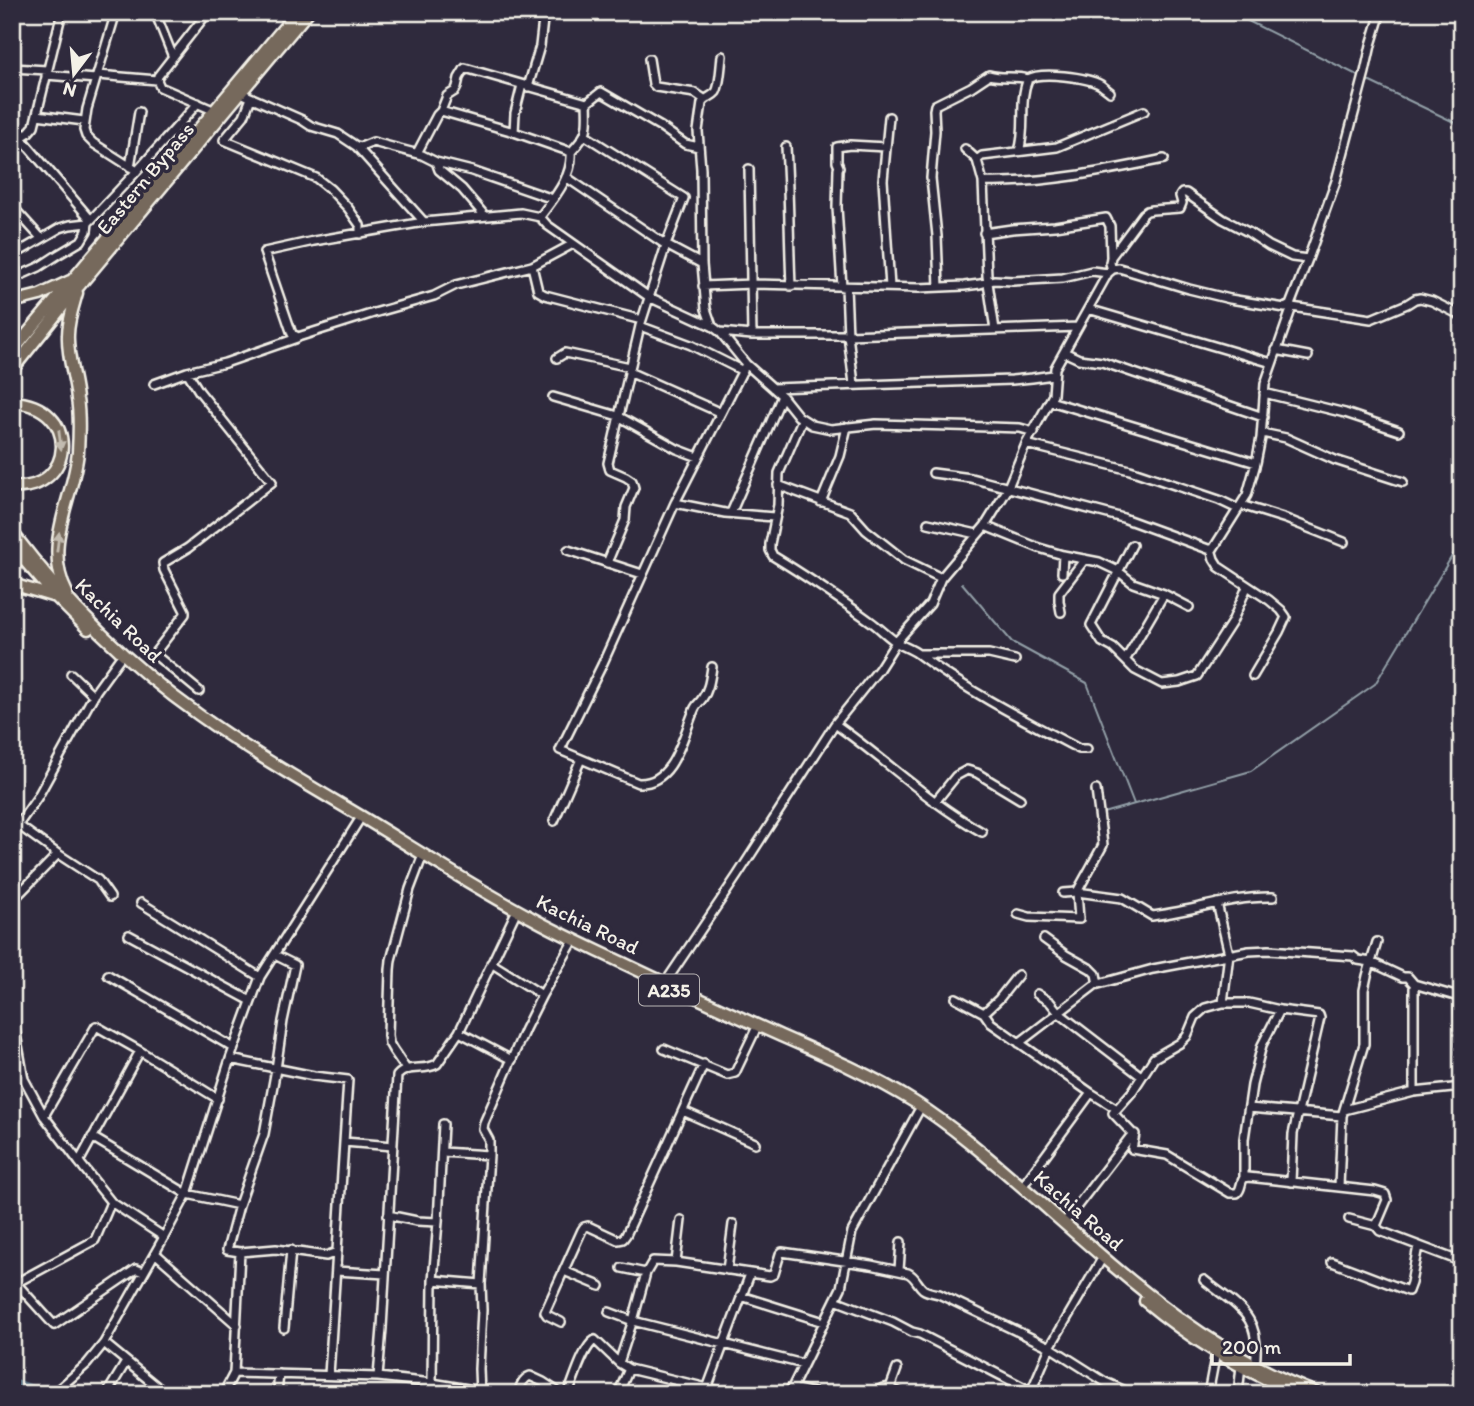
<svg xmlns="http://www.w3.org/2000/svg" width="1474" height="1406" font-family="Itim,sans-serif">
	<rect width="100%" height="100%" fill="#2f2a3d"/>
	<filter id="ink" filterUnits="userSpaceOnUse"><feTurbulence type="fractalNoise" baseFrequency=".0143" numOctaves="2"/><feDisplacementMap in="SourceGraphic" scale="14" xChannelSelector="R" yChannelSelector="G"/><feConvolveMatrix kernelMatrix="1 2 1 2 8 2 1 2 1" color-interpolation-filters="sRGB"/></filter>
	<g filter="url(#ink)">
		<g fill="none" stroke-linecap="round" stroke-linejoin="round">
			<!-- stream -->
			<path stroke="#929fa7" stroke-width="2" d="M1230,12L1361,77
				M1366,80L1456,123L1462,128
				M962,583L1012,642L1087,683L1134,804
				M1103,813L1251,771L1375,684L1452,556L1462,545"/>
			<!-- river -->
			<path stroke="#51687c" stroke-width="9" d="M12,1382L44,1394"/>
			<!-- minor casing -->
			<g stroke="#f4f1e8" stroke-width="12">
				<path id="minor" d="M116,12L87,109L84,130L86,136L93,143L137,171
					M155,12L173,57
					M208,12L158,76L157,80L160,87L215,111
					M649,59L653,84L656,87L695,93L704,99
					M12,68L47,70
					M46,75L96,79
					M98,75L157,80
					M528,87L540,46L543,20
					M241,93L302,120L311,126L338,134L356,146L361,147L373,142L422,155L436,162L439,170L462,189L485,216
					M251,98L244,116L224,140L316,178L330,189L348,208L360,225V234
					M441,111L447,96L455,91L457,87L459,78L465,68L587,103
					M37,115L84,121
					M889,117L883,180L890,287
					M12,125L21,138L91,220
					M514,132L515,113L522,85
					M586,136L684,198L666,245L640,326L608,463L610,470L626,477L632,481L634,488L626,507L625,520L607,563
					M12,143L28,133L34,126L62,12
					M357,147L424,222
					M786,147C789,193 789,239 791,286
					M965,149L977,160L983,182L987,276L995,330
					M1019,151C1027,128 1018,102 1028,79
					M417,153L437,115L441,111L514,132L571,152
					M977,160L982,156L1057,147L1144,111
					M436,162L472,171L553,199
					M130,167L139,112
					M749,169L752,335
					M566,177L666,245L702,264
					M983,182C1044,184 1105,171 1164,159
					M12,206L41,238
					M540,217C554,198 573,176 571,152C589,133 588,129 587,103L601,92L661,127L685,144L699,147
					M984,233L1012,229L1055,226L1106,218L1110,226L1111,256
					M573,244L532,266L456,285L434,296L374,313L298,337L292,334L264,252L314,241L424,222L521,213L540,217L547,225L649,297L712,326L720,332L746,364L782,396L798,416L812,425L831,429L876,424L989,427L1020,428L1034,432
					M12,256L60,228L70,225L88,223
					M532,266L538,291L545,295L642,320
					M1112,270L1110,263L1111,257L1143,214L1147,211L1152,210L1180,208L1182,203L1180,196L1182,193H1186L1223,219L1248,232L1269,246L1292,257L1308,259
					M12,279L39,267L59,254L81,241L87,231L88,223L137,171L198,103
					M703,286L752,284L919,288L964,286L980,284L994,280L1013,281L1063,278L1092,271L1108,273
					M842,287L837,207L838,169L839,167L837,162V147L850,145L886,147
					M846,287L848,335L854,384
					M939,287L937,236L931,178L935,131L934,110L935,105L971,87L989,75C1002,79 1015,75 1028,79C1041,71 1087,77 1101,85C1102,86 1109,91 1110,92
					M1292,307L1371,319L1407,304L1415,299L1420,298L1432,301L1462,316
					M1088,309L1272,363
					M640,326L691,345L743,371
					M712,326L706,309L702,264L701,169L698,131L702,103C706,97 712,97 716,92C720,86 721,64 722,56
					M720,332L752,335H848L1078,327
					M1276,350L1308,356
					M1064,352L1079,359L1102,362L1263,417
					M557,358L565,353L630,367
					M187,372L199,391L272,482L188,548L163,563L164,570L185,611V614L154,654L199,691
					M629,372L721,413
					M154,384L187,372L225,363L297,338
					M773,388L1012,380L1032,378L1053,375
					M1264,393L1345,413L1399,431
					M553,397L618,416L677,449L698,457
					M1050,401L1256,463
					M802,420L779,473L778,505L770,544V550L773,556C806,576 838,598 870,621C880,628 889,638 899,644C905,647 913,650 918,654C967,691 1024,720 1079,749H1087
					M1262,433L1286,438L1335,460L1403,482
					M1026,444L1130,470L1219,500L1238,509
					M933,473L971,478L1123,518L1208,549H1213L1247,495L1256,463L1261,438L1265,384L1292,307L1290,305
					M778,485L850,512L866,530L904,560L941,578
					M821,502L840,456L847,427
					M675,503L725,513L774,517
					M1241,505L1286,519L1344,542
					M731,513L782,396
					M928,523L977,534
					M985,526L1039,548L1063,555L1099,562L1118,571L1133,583L1164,594L1189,607
					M1132,545L1091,625L1102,642L1113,648L1135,670L1162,684L1179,682L1197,676L1232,622L1247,587
					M1211,549L1214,559L1219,567L1269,600L1281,610L1286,617L1279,632L1253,676
					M568,550L642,574
					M1062,573L1063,555
					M1061,612L1059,601V593L1085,559
					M919,654H989L1015,660
					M1126,659L1164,594
					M712,667C710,679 709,690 702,699C697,706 699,701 695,708C683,734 675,785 638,783L560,750L602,665L675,503L746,364
					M71,674L94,696
					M835,724C885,759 928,802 982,832
					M935,802L956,776L967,770L977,773L1020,799
					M554,821L581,759
					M12,830L18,825L37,798L96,691L119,659
					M58,854L98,880L110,897
					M1063,893L1077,892L1103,845L1096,790
					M12,901L58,854L18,825
					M141,903L260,977
					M1217,903L1229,954L1223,1003
					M1018,914L1029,917L1079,919L1077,892L1122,898L1152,916C1193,911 1232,896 1273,897
					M129,935L251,1001
					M1044,939L1066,955L1091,969L1096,974L1098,984
					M491,963L542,995
					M108,975L234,1048
					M665,983L737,876L835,724L879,669L896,642L930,604L941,578L985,526L1006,492L1026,444L1053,395L1055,368L1108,273L1113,269L1119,268L1189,289L1230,299L1285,308L1290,305L1308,259L1336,181L1365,72L1371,45L1381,12
					M1414,984L1462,998
					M1037,994L1050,1002L1059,1013L1141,1076
					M956,998L984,1013L991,1023L1091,1093L1117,1109L1113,1113L1133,1134
					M1459,998L1462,1082
					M12,1011L24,1079L44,1116L96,1026L140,1051L79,1162L111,1202L95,1240L16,1283L54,1325L136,1269L143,1272
					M984,1013L999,999L1018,975
					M459,1032L512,1060
					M1019,1043L1095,985L1153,969L1249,951L1269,950L1353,956L1358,960L1371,962L1403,977H1408L1414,984V1092
					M664,1049L727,1075L735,1073L755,1031
					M140,1051L218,1099
					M230,1059L314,1076L348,1080L329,1375
					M406,1069L393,1050L389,1043L388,1035L390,970L391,960L410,889L421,860
					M1249,1108L1342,1116
					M1117,1109L1132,1092L1154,1058L1180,1043L1187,1036L1195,1017L1205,1008L1223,1003H1249L1280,1010L1319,1015L1320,1018L1293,1134L1291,1182
					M1344,1110L1414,1092L1462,1087
					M683,1111L755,1143
					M44,1116L79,1162
					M92,1137L187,1194L239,1205
					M344,1142L393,1146
					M442,1152L489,1155L481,1284L482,1310L479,1369L480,1394
					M489,1155V1140L483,1129L484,1123L525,1029L542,995L571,945
					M1244,1178V1139L1252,1085L1262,1045L1280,1010
					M1022,1187L1091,1093
					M1339,1187L1342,1116L1364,1044V990L1367,976L1377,942
					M111,1202L164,1237
					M388,1215L417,1221L438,1222
					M1349,1219L1376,1226
					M1064,1223L1130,1137L1135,1134L1132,1149L1167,1155L1230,1193H1237C1242,1189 1240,1182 1244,1178L1248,1177L1375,1191L1385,1194L1387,1200L1376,1226L1380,1231L1462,1262
					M240,1252L276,1249L326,1256L337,1252
					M155,1253L237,1325
					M676,1262L681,1220
					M1332,1262L1408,1291L1411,1283L1418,1246
					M622,1268L646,1273
					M727,1270L733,1224
					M899,1270L901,1242
					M336,1271L385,1274
					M564,1271L600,1286
					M433,1280L481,1284
					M1204,1280C1239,1308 1262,1315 1255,1366
					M741,1296L824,1322
					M835,1300L893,1322L912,1332L920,1334L1031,1391
					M609,1312L633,1321L803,1364
					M561,1322L547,1315L545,1312L582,1230L584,1227L588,1226L618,1240L623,1239L626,1235L704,1064
					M284,1328L291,1250
					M104,1343L166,1394
					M619,1363L634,1317L646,1273L653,1261L676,1262L770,1276L774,1274L780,1254L782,1252L871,1265L908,1273C916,1277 917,1284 923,1289C927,1292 934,1293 939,1294L1050,1347L1105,1382L1132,1394
					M234,1373L378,1377L432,1383L480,1391
					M378,1377L382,1328L397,1076C409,1063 423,1072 437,1064L459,1032L514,916
					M432,1383L433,1280L438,1222L443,1124
					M791,1388L820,1394
					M890,1388L897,1369
					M109,1390L126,1362
					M53,1394L87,1364L104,1343L164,1237L187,1194L230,1059L260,977L358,822
					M223,1394L234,1373L240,1252L227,1250L239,1205L264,1134L276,1069L283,1021L295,965L275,955
					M277,1394L279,1374
					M518,1394C520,1387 522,1379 530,1376L543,1382L561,1394
					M568,1394C574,1380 583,1347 595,1340L619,1363L629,1369L732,1394
					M618,1394L629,1369
					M705,1394L750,1274
					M789,1394L841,1288L852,1232L918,1112
					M877,1394C882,1382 893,1390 903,1394
					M1030,1394L1050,1347L1100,1262
					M1208,1394L1216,1352
					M1238,1394L1241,1366
					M1461,1394L1462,1393"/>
			</g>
			<!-- highway casing -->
			<g stroke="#f4f1e8" stroke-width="15">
				<path id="highway" d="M12,302L40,295L70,281
					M12,352L297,12
					M12,370L79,286L308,12
					M12,402C82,405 75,492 12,487
					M12,532C65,602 127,664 199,715C252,753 310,786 367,820C421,853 474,887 530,917C560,934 592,948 623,963C675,988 728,1012 781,1036C827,1056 873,1076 916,1103C961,1132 1000,1168 1040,1202C1126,1278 1209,1354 1319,1394
					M12,546L56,597L88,629
					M12,584L52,596
					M67,593C42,544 73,502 78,452C79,435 80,416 77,399C75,377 67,357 68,335C68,321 73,307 77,293
					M1145,1301C1192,1340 1244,1372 1301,1394"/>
			</g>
			<!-- minor -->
			<use href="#minor" stroke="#2f2a3d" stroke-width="7"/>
			<!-- highway -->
			<use href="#highway" stroke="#76695c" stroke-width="10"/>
		</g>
		<!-- one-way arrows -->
		<defs><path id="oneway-solid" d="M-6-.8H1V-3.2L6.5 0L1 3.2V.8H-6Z" transform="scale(1.75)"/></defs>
		<g fill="#c2bbb0">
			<use href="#oneway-solid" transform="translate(60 440) rotate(83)"/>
			<use href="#oneway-solid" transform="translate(58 542) rotate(-83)"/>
		</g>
	</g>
	<g text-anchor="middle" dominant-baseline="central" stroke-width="7" stroke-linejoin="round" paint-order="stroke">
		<!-- shield labels -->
		<rect fill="#2f2a3d" stroke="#b9b5b5" stroke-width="2" x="639" y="974.5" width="60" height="31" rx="5"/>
		<g font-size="19" font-weight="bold" fill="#f4f1e8">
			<text x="669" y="990">A235</text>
		</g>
		<!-- street labels -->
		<g font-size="21" fill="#f4f1e8" stroke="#2f2a3d">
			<text transform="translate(145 178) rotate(-50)">Eastern Bypass</text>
			<text transform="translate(119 620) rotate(44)">Kachia Road</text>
			<text transform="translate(588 924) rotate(26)">Kachia Road</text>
			<text transform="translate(1079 1210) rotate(41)">Kachia Road</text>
		</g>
	</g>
	<!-- margin -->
	<rect width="1474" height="1406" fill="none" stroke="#2f2a3d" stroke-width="42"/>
	<rect x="21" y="21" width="1432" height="1364" fill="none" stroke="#f4f1e8" stroke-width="2.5" filter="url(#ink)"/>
	<!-- north arrow -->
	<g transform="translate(74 74) rotate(196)" stroke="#2f2a3d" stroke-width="5" paint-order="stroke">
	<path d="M0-5L12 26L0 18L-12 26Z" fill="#f4f1e8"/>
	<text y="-10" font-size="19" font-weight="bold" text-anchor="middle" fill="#f4f1e8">N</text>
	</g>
	<!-- scale -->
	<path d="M1212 1354v10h138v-10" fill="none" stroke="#f4f1e8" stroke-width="3.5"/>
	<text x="1222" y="1354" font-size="21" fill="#f4f1e8" stroke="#2f2a3d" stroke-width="5" paint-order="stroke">200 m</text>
</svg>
